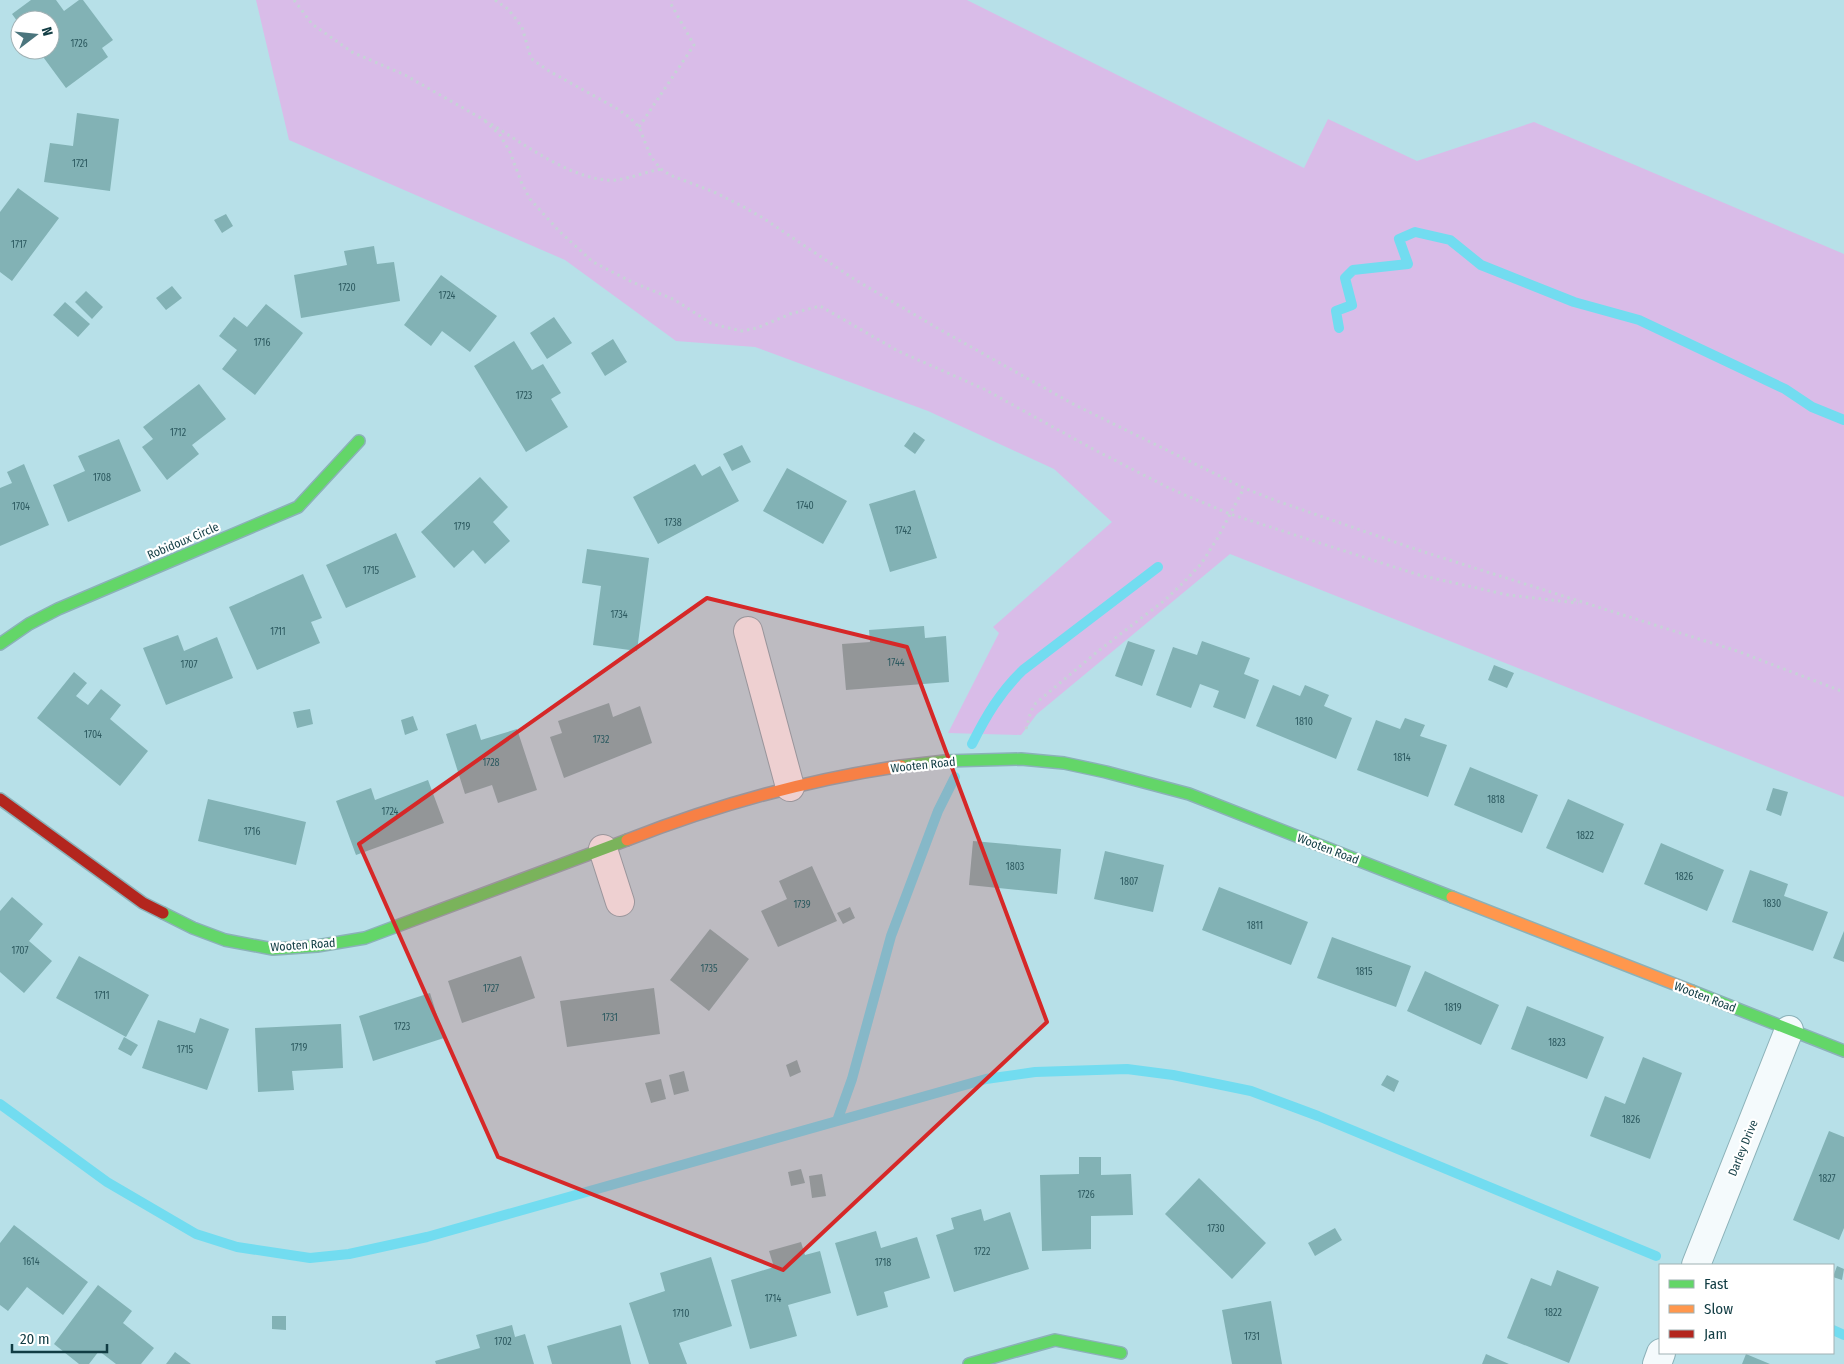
<svg xmlns="http://www.w3.org/2000/svg" width="1844" height="1364" font-family="'Fira Sans Condensed',sans-serif">
	<rect width="100%" height="100%" fill="#b7e0e8"/>
	<!-- green -->
	<path fill="#d9bce8" d="M256,0H967L1304,168L1328,119L1417,161L1534,122L1844,254V797L1230,554L1037,714L1021,735L948,733L999,633L993,627L1112,522L1054,469L928,411L755,347L676,341L565,260L289,140Z"/>
	<g fill="none" stroke-linecap="round" stroke-linejoin="round">
		<!-- stream -->
		<path stroke="#72dcf0" stroke-width="10" d="M1339,328L1336,311L1352,305L1345,278L1353,270L1408,264L1399,239L1415,232L1450,240L1481,265L1574,302L1639,320L1785,389L1812,407L1844,420
			M972,744C986,716 1000,692 1023,670L1158,567
			M0,1104L107,1182L196,1234L237,1247L310,1258L349,1254L427,1237L986,1079L1035,1072L1127,1069L1173,1075L1251,1091L1318,1116L1656,1256
			M837,1121L852,1079L891,936L938,811L955,777
			M1833,1330L1844,1335"/>
	</g>
	<!-- building -->
	<path fill="#82b2b5" d="M31,0H56L64,11L79,0H83L113,40L102,48L108,57L66,88L38,50H50V20H20V25L12,14Z
		M77,113L119,119L110,191L44,182L50,143L73,146Z
		M18,188L59,218L12,281L0,272V212Z
		M226,214L233,226L222,233L214,220Z
		M374,246L377,264L394,262L400,301L301,318L294,275L347,265L344,251Z
		M441,275L497,316L470,352L442,331L431,346L404,325Z
		M172,286L182,298L166,310L156,298Z
		M86,291L103,307L92,319L75,302Z
		M65,302L90,324L78,337L53,315Z
		M266,304L303,333L255,395L222,369L237,350L219,336L234,317L247,327Z
		M554,317L572,343L547,359L530,333Z
		M613,339L627,362L605,376L591,353Z
		M514,341L532,370L543,364L561,393L551,399L568,427L526,452L474,366Z
		M199,384L226,419L192,445L199,454L167,480L142,447L153,439L143,427Z
		M914,432L925,440L915,454L904,446Z
		M119,439L141,491L68,522L53,485L85,471L78,456Z
		M742,445L751,462L732,471L723,454Z
		M24,464L49,525L0,546V488L12,483L7,472Z
		M695,464L702,476L720,466L739,501L658,544L633,497Z
		M787,468L847,501L823,544L763,511Z
		M480,477L508,507L493,522L510,541L485,564L473,550L454,568L421,532Z
		M915,490L937,558L890,572L869,504Z
		M396,533L416,577L346,608L326,565Z
		M587,549L649,558L637,651L593,645L601,586L582,583Z
		M303,574L322,618L311,622L320,643L257,670L229,607Z
		M924,626L925,638L946,636L949,682L846,690L842,644L870,642L869,630Z
		M178,635L184,651L217,637L233,678L166,705L143,648Z
		M1128,641L1155,650L1142,686L1115,676Z
		M1202,641L1250,658L1244,674L1259,680L1245,719L1213,707L1219,691L1200,684L1191,708L1156,695L1173,647L1197,655Z
		M1494,665L1514,673L1507,688L1488,680Z
		M74,672L87,683L76,696L88,705L101,689L121,705L110,719L148,751L120,786L37,718Z
		M1273,685L1300,696L1305,685L1329,695L1324,706L1352,718L1336,759L1256,726Z
		M609,703L613,717L640,706L652,743L564,778L550,737L562,733L558,721Z
		M310,709L313,724L297,728L293,712Z
		M413,716L418,730L405,735L401,720Z
		M1405,718L1425,725L1420,736L1447,745L1428,797L1357,770L1376,720L1400,729Z
		M476,724L481,740L517,729L537,790L498,803L492,785L465,794L446,734Z
		M1470,767L1538,795L1522,833L1454,805Z
		M428,780L444,823L356,855L336,801L371,788L375,800Z
		M1773,788L1788,792L1781,816L1766,810Z
		M208,799L306,822L296,865L198,841Z
		M1568,799L1624,824L1603,873L1546,848Z
		M973,841L1061,849L1057,894L969,885Z
		M1661,843L1724,870L1707,911L1644,884Z
		M1105,851L1164,865L1153,912L1094,899Z
		M812,866L837,921L778,947L761,911L787,899L779,881Z
		M1750,870L1788,884L1784,896L1828,912L1813,951L1732,922Z
		M1219,887L1308,922L1291,965L1202,930Z
		M12,897L43,924L29,941L52,961L24,993L0,972V911Z
		M850,907L855,918L843,924L837,913Z
		M710,929L749,959L709,1011L670,980Z
		M1844,931V962L1833,958Z
		M1332,937L1411,966L1396,1007L1317,978Z
		M79,956L149,995L126,1037L56,998Z
		M521,956L535,998L462,1023L448,981Z
		M1425,971L1499,1005L1481,1045L1407,1011Z
		M654,988L660,1034L567,1047L560,1001Z
		M430,993L444,1038L373,1061L359,1016Z
		M1527,1006L1604,1037L1587,1079L1511,1049Z
		M200,1018L229,1029L207,1090L142,1068L158,1020L195,1033Z
		M341,1024L343,1068L292,1071L294,1090L258,1092L255,1028Z
		M124,1037L138,1045L131,1056L118,1049Z
		M1643,1057L1682,1073L1650,1159L1590,1136L1605,1096L1625,1104Z
		M797,1060L801,1072L790,1077L786,1065Z
		M684,1071L689,1091L674,1095L669,1075Z
		M1387,1075L1399,1081L1394,1092L1381,1085Z
		M661,1079L666,1099L651,1103L645,1083Z
		M1829,1131L1844,1137V1228L1839,1240L1793,1220Z
		M1079,1157H1101V1175L1131,1174L1133,1215L1091,1216V1249L1042,1251L1040,1175L1079,1174Z
		M801,1169L805,1183L791,1186L788,1172Z
		M822,1174L826,1196L812,1198L809,1176Z
		M1199,1178L1266,1243L1232,1279L1165,1214Z
		M981,1209L984,1221L1010,1212L1029,1269L954,1292L936,1235L954,1229L951,1218Z
		M14,1225L88,1282L63,1315L27,1287L8,1311L0,1305V1243Z
		M1335,1228L1342,1240L1315,1256L1308,1243Z
		M876,1231L881,1248L917,1237L930,1278L884,1292L888,1307L857,1316L835,1243Z
		M801,1242L805,1255L820,1251L831,1293L788,1305L797,1336L750,1349L731,1280L774,1267L769,1251Z
		M711,1257L732,1326L679,1343L687,1364H649L629,1303L665,1291L660,1273Z
		M1837,1266L1844,1269L1842,1280L1833,1277Z
		M1557,1270L1599,1287L1569,1363L1507,1338L1531,1278L1551,1286Z
		M98,1285L132,1311L123,1323L154,1348L141,1364H116L99,1351L89,1364H79L54,1344Z
		M1271,1301L1282,1364H1232L1222,1310Z
		M272,1316H286V1330L272,1329Z
		M512,1325L515,1337L525,1334L534,1364H436L435,1361L480,1348L476,1335Z
		M621,1325L631,1364H552L547,1346Z
		M175,1352L191,1364H166Z
		M1486,1354L1509,1364H1482Z
		M1746,1354L1770,1364H1742Z"/>
	<g fill="none" stroke-linecap="round" stroke-linejoin="round">
		<!-- street casing -->
		<g stroke="#8bb1b8" stroke-width="30">
			<path id="street" d="M748,631L790,787
				M603,849L620,902
				M1696,1265L1789,1030
				M1657,1364L1661,1353"/>
		</g>
		<!-- fast casing -->
		<g stroke="#8bb1b8" stroke-width="14">
			<path id="fast" d="M0,644L29,624L58,609L298,507L359,441
				M901,766L945,761L1021,759L1064,763L1106,772L1189,794L1452,897
				M163,913L193,928L225,940L273,949L317,946L365,938L627,840
				M1692,991L1844,1051
				M969,1364L1055,1340L1121,1353"/>
		</g>
		<!-- slow casing -->
		<g stroke="#8bb1b8" stroke-width="14">
			<path id="slow" d="M627,840C716,805 806,780 901,766
				M1452,897L1692,991"/>
		</g>
		<!-- jam casing -->
		<g stroke="#8bb1b8" stroke-width="14">
			<path id="jam" d="M0,799L143,903L163,913"/>
		</g>
		<!-- path -->
		<path stroke="#c5d3d6" stroke-width="3" stroke-dasharray="2.5 4" stroke-linecap="butt" d="M294,0L312,24L352,52L405,75L486,121
			M495,0L508,9L522,27L530,55L533,60L549,71L616,108L629,117L639,127L651,157L661,169L670,175L714,192L742,206L763,218L854,279L939,329L1075,405L1244,488L1277,501L1421,551L1737,651L1844,692
			M485,121L500,135L510,152L522,184L530,199L559,231L593,262L632,282L675,300L712,324L742,331L757,328L790,314L820,306L898,351L984,389L1091,448L1171,489L1230,514L1419,575L1508,595L1578,603
			M491,124C524,144 576,183 616,180C631,178 646,172 661,169
			M639,127L694,45L671,4L672,0
			M1026,729L1031,711L1036,703L1097,652L1165,600L1184,582L1201,564L1217,539L1244,488"/>
		<!-- street -->
		<use href="#street" stroke="#f4fafc" stroke-width="28"/>
		<!-- fast -->
		<use href="#fast" stroke="#63d668" stroke-width="11"/>
		<!-- slow -->
		<use href="#slow" stroke="#ff974d" stroke-width="11"/>
		<!-- jam -->
		<use href="#jam" stroke="#b3261e" stroke-width="11"/>
	</g>
	<!-- marked area -->
	<path fill="#d62828" fill-opacity="0.2" stroke="#d62828" stroke-width="4" stroke-linejoin="round" d="M707,598L907,647L1047,1022L783,1270L498,1157L359,844Z"/>
	<g text-anchor="middle" dominant-baseline="central" stroke-width="4.5" stroke-linejoin="round" paint-order="stroke">
		<!-- number labels -->
		<g font-size="10" fill="#2d5a60">
			<text x="79" y="44">1726</text>
			<text x="80" y="164">1721</text>
			<text x="19" y="245">1717</text>
			<text x="347" y="288">1720</text>
			<text x="447" y="296">1724</text>
			<text x="262" y="343">1716</text>
			<text x="524" y="396">1723</text>
			<text x="178" y="433">1712</text>
			<text x="102" y="478">1708</text>
			<text x="805" y="506">1740</text>
			<text x="21" y="507">1704</text>
			<text x="673" y="523">1738</text>
			<text x="462" y="527">1719</text>
			<text x="903" y="531">1742</text>
			<text x="371" y="571">1715</text>
			<text x="619" y="615">1734</text>
			<text x="278" y="632">1711</text>
			<text x="896" y="663">1744</text>
			<text x="189" y="665">1707</text>
			<text x="1304" y="722">1810</text>
			<text x="93" y="735">1704</text>
			<text x="601" y="740">1732</text>
			<text x="1402" y="758">1814</text>
			<text x="491" y="763">1728</text>
			<text x="1496" y="800">1818</text>
			<text x="390" y="812">1724</text>
			<text x="252" y="832">1716</text>
			<text x="1585" y="836">1822</text>
			<text x="1015" y="867">1803</text>
			<text x="1684" y="877">1826</text>
			<text x="1129" y="882">1807</text>
			<text x="1772" y="904">1830</text>
			<text x="802" y="905">1739</text>
			<text x="1255" y="926">1811</text>
			<text x="20" y="951">1707</text>
			<text x="709" y="969">1735</text>
			<text x="1364" y="972">1815</text>
			<text x="491" y="989">1727</text>
			<text x="102" y="996">1711</text>
			<text x="1453" y="1008">1819</text>
			<text x="610" y="1018">1731</text>
			<text x="402" y="1027">1723</text>
			<text x="1557" y="1043">1823</text>
			<text x="299" y="1048">1719</text>
			<text x="185" y="1050">1715</text>
			<text x="1631" y="1120">1826</text>
			<text x="1827" y="1179">1827</text>
			<text x="1086" y="1195">1726</text>
			<text x="1216" y="1229">1730</text>
			<text x="982" y="1252">1722</text>
			<text x="31" y="1262">1614</text>
			<text x="883" y="1263">1718</text>
			<text x="773" y="1299">1714</text>
			<text x="1553" y="1313">1822</text>
			<text x="681" y="1314">1710</text>
			<text x="1252" y="1337">1731</text>
			<text x="503" y="1342">1702</text>
		</g>
		<!-- street labels -->
		<g font-size="12" fill="#113c43" stroke="#fff">
			<text transform="translate(183 541) rotate(-23)">Robidoux Circle</text>
			<text transform="translate(923 765) rotate(-6)">Wooten Road</text>
			<text transform="translate(1328 849) rotate(21)">Wooten Road</text>
			<text transform="translate(303 945) rotate(-4)">Wooten Road</text>
			<text transform="translate(1705 997) rotate(21)">Wooten Road</text>
			<text transform="translate(1743 1148) rotate(-68)">Darley Drive</text>
		</g>
	</g>
	<!-- legend -->
	<rect x="1659" y="1264" width="175" height="90" fill="#ffffff" stroke="#a0b1b4"/>
	<rect x="1669" y="1280" width="25" height="8" fill="#63d668" stroke="#a0b1b4"/>
	<text x="1704" y="1289" font-size="15" fill="#113c43">Fast</text>
	<rect x="1669" y="1305" width="25" height="8" fill="#ff974d" stroke="#a0b1b4"/>
	<text x="1704" y="1314" font-size="15" fill="#113c43">Slow</text>
	<rect x="1669" y="1330" width="25" height="8" fill="#b3261e" stroke="#a0b1b4"/>
	<text x="1704" y="1339" font-size="15" fill="#113c43">Jam</text>
	<!-- north arrow -->
	<g transform="translate(35 35) rotate(74)"><circle r="24" fill="#ffffff" stroke="#a0b1b4"/>
	<path d="M0-4L9 19L0 12L-9 19Z" fill="#4b757d"/>
	<text y="-8" font-size="14" font-weight="bold" text-anchor="middle" fill="#113c43">N</text>
	</g>
	<!-- scale -->
	<path d="M12 1344v8h95v-8" fill="none" stroke="#113c43" stroke-width="2.5"/>
	<text x="20" y="1344" font-size="15" fill="#113c43" stroke="#ffffff" stroke-width="4" paint-order="stroke">20 m</text>
</svg>
